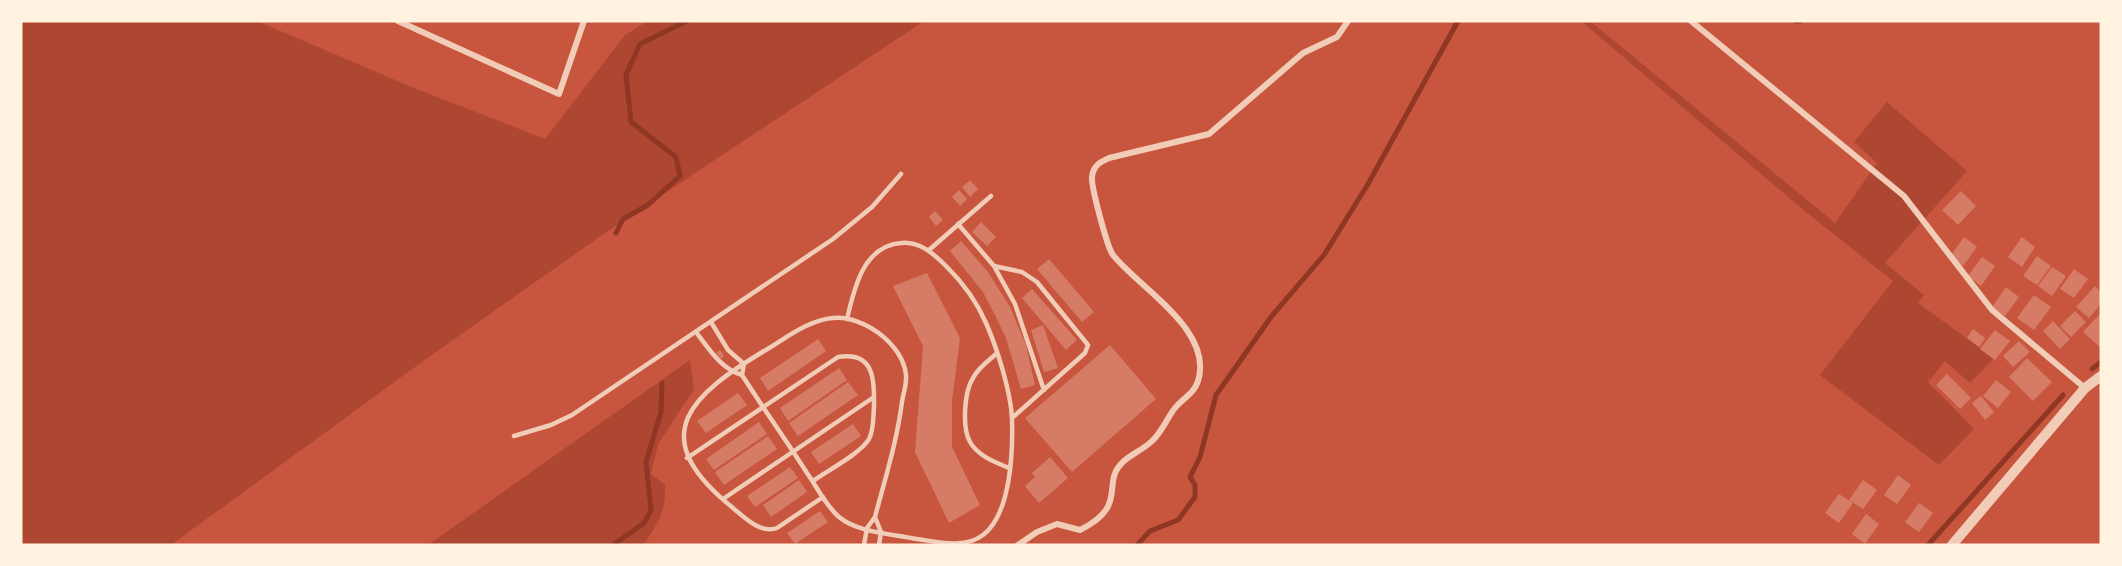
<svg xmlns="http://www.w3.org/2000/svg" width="2122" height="566" font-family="'Golos Text',sans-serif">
	<rect width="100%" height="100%" fill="#c8553d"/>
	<!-- green -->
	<path fill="#ae4732" d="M21,21H257L414,88L545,139L625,35L648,21H924L602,235L419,364L171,545H21Z
		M1581,21H1590L1835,223L1877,163L1854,142L1887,102L1967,171L1885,263L1924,295L1918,303L1994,358L1970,383L1945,361L1928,382L1974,429L1939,465L1820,375L1893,281L1806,212Z
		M690,360L694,389L658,444L651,474L665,485C667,510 657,525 643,545H428Z"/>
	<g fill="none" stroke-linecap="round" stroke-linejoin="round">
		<!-- stream -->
		<path stroke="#8f3625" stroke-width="5" d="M1795,21H1800
			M616,233L623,219L648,205L680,176L676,157L631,122L626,75L640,44L687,21
			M2092,369L2101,362
			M613,545L644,523L651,510L646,462L661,412L662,383
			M1137,545L1150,531L1178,520L1195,497V485L1190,477L1200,457L1216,395L1271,317L1324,255L1368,184L1458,21
			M1928,545L2063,395"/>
	</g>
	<!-- building -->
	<path fill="#d67c66" d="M970,180L978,189L970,197L962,187Z
		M959,190L967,199L960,206L952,197Z
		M1961,191L1976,206L1958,225L1942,210Z
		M935,211L943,220L936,226L929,217Z
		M981,222L996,237L987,246L972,232Z
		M1964,237L1977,247L1963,266L1950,257Z
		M2022,237L2035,247L2022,267L2008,257Z
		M961,241L988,272L1010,307L1026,345L1035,385L1021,389L1006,338L995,315L983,292L950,251Z
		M2037,256L2051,266L2037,285L2023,276Z
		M1982,257L1995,266L1981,286L1968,276Z
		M1049,259L1094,312L1082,322L1037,269Z
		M2052,267L2066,276L2052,296L2038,286Z
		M2074,269L2088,279L2074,298L2060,289Z
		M927,273L960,338L952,401V447L980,505L949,523L915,452L923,346L893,286Z
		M2095,286L2101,292V304L2089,318L2076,307Z
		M2006,287L2019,297L2005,316L1992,307Z
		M1032,289L1077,340L1066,350L1022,298Z
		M2034,295L2051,307L2034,330L2017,318Z
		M2075,311L2086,322L2071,337L2060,326Z
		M2101,313V348L2083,332Z
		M2053,321L2070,339L2060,349L2043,331Z
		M1043,325L1058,368L1044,372L1031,330Z
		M1973,329L1985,338L1979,347L1967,338Z
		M1995,330L2010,341L1995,360L1980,349Z
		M818,339L826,351L768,391L760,378Z
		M2019,341L2030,352L2013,367L2003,356Z
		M1110,345L1156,399L1072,472L1025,418Z
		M720,350L724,356L721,359L716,353Z
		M2027,358L2052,382L2033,401L2009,377Z
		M839,368L847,380L788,421L780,408Z
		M1947,374L1971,398L1960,409L1936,385Z
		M1996,380L2011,392L1998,408L1983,396Z
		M848,382L858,395L798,436L789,423Z
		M738,393L747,405L706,433L697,421Z
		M1981,396L1994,412L1985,420L1972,403Z
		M759,422L767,434L714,470L706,459Z
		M853,424L861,436L819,464L811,452Z
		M768,436L777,449L724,485L715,472Z
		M1050,457L1068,478L1039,503L1025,486L1035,477L1032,473Z
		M790,467L798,478L755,507L747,496Z
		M1898,475L1911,485L1897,504L1884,495Z
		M799,480L807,492L771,517L763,505Z
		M1863,480L1877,490L1863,509L1849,500Z
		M1839,494L1853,503L1839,523L1825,513Z
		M1919,503L1933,513L1919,532L1905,522Z
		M820,511L828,522L795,544L787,533Z
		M1866,514L1879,524L1865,544L1852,534Z"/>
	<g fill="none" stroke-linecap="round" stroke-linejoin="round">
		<!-- service -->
		<path stroke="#f1ccb7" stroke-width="4.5" d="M958,224L994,266L1015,304L1044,390
			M929,250L991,196
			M994,266L1022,272L1037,282L1088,345L1085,353L1012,418
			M711,322L728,350L744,364L742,375
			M696,332C709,349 721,369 742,375C763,408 786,440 807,473C817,487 826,506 839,517C858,533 894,534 917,539C938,542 965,549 983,535C1011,514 1013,451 1012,419C1011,392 997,348 986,323C977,302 963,283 947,267C934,254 920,241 901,243C863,246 854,289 847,319
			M996,354C988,361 978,368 973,378C964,392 962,428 970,442C978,456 995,462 1009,468
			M514,436L551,425L572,415L833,239L872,207L901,174
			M687,458L838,357C875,351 874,380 874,407C873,417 874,430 869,439C861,453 827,471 813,481
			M823,497L777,528C759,535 740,513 727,503C645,434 693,394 764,351C785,339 808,320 833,318C863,315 903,344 906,375C907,384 903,394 902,402C897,441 885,479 875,517L867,528L864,545
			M723,499L874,397
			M875,517L881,532L879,545"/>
		<!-- minor -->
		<path stroke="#f1ccb7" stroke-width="6" d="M398,21L559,94L584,21
			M1691,21L1904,196L1992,310L2085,388
			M1018,545L1037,532L1057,524L1080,530C1130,505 1100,483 1123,462C1131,454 1143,450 1152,441C1162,432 1167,418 1175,408C1183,398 1194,394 1198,381C1214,330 1139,288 1113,255C1107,247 1091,186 1092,177C1093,166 1100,162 1109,158L1209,134L1303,53L1337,37L1348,21"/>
		<!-- tertiary -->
		<path stroke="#f1ccb7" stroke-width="10" d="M1952,545L2085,388L2101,376"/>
	</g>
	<!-- border -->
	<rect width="2122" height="566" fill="none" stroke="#fff3e0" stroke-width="45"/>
</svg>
